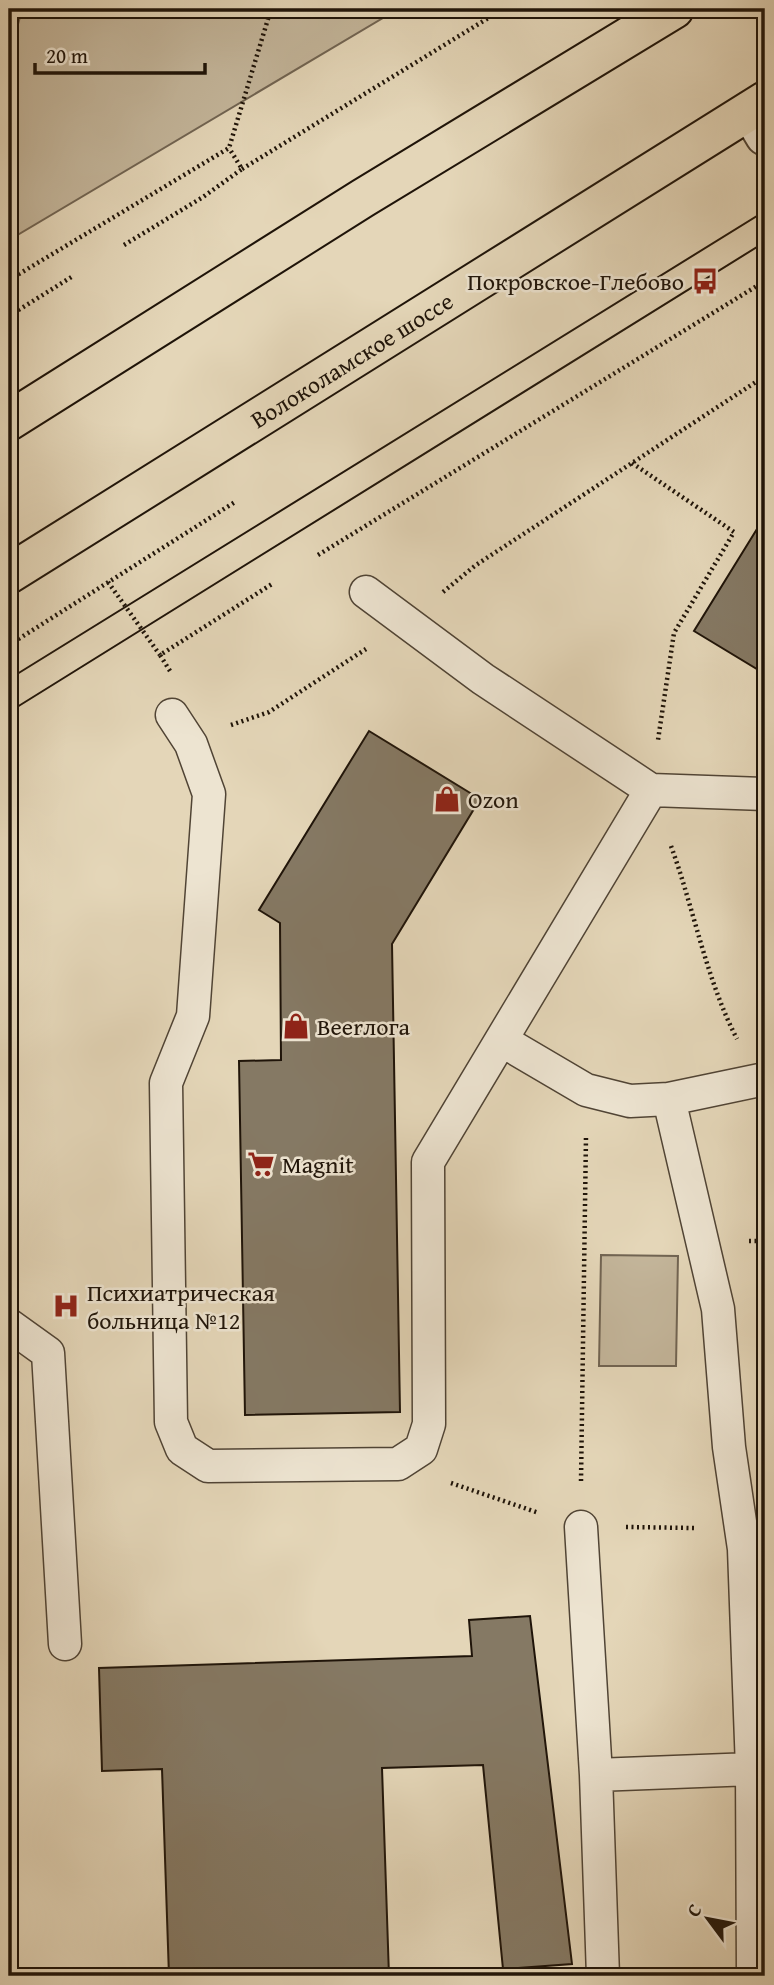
<svg xmlns="http://www.w3.org/2000/svg" width="774" height="1985" font-family="'Gentium Book Plus',serif">
	<defs>
		<pattern id="forest-firs" width="22" height="20" patternUnits="userSpaceOnUse" patternTransform="scale(1.75)"><rect width="22" height="20" fill="#c3b59a"/><path d="M5 1l3.5 6h-7zM16 11l3.5 6h-7z" fill="#a79b83"/></pattern>
	</defs>
	<rect width="100%" height="100%" fill="#e4d6b8"/>
	<filter id="stains"><feTurbulence type="fractalNoise" baseFrequency=".00286" numOctaves="4"/><feColorMatrix values="0 0 0 0 .2 0 0 0 0 .09 0 0 0 0 .02 0 0 0 .5 -.17"/></filter>
	<radialGradient id="worn" r=".72"><stop offset=".6" stop-color="#630" stop-opacity="0"/><stop offset="1" stop-color="#630" stop-opacity=".3"/></radialGradient>
	<!-- green -->
	<path fill="#c3b59a" stroke="#716452" stroke-width="2" d="M9,9H398L9,240Z
		M601,1255L678,1256L676,1366H599Z"/>
	<!-- forest -->
	<path fill="url(#forest-firs)" stroke="#716452" stroke-width="2" d="M9,9H83L76,16L20,17L9,56Z"/>
	<!-- building -->
	<path fill="#857964" stroke="#1f1409" stroke-width="2" d="M765,516V674L694,631Z
		M369,731L480,799L392,944L400,1412L245,1415L239,1061L281,1060L280,923L259,910Z
		M530,1616L572,1964L503,1969L483,1765L382,1768L389,1976H169L162,1769L102,1771L99,1668L472,1656L469,1620Z"/>
	<g fill="none" stroke-linecap="round" stroke-linejoin="round">
		<!-- lane casing -->
		<g stroke="#504435" stroke-width="35">
			<path id="lane" d="M172,715L191,744L209,794L193,1016L166,1083L171,1422L182,1449L208,1466L398,1464L421,1449L429,1424L428,1162L651,790L483,679L366,592
				M651,790L765,794
				M501,1040L586,1090L630,1101L669,1099L765,1079
				M669,1099L718,1309L729,1447L744,1549L752,1769
				M9,1325L48,1353L65,1644
				M581,1527L596,1775L603,1976
				M596,1775L752,1769L753,1976"/>
		</g>
		<!-- street casing -->
		<g stroke="#504435" stroke-width="42">
			<path id="street" d="M750,111L765,136"/>
		</g>
		<!-- primary casing -->
		<g stroke="#1f1409" stroke-width="42">
			<g id="primary">
				<path d="M9,421L363,198L674,9"/>
				<path id="s1" d="M9,574L765,101"/>
			</g>
		</g>
		<!-- path -->
		<path stroke="#1f1409" stroke-width="4.5" stroke-dasharray="2 3.5" stroke-linecap="butt" d="M242,169L503,9
			M124,245L203,197L242,169L229,148
			M9,280L229,148L271,9
			M9,316L73,276
			M632,463L734,532L674,633L658,740
			M318,555L765,281
			M108,582L160,655
			M443,592L476,565L765,376
			M9,645L235,502
			M170,671L160,655L272,584
			M231,725L269,712L366,649
			M671,846C694,909 706,979 737,1039
			M749,1241H765
			M581,1481L586,1136
			M451,1483L539,1513
			M626,1527L694,1528"/>
		<!-- lane -->
		<use href="#lane" stroke="#ede4d1" stroke-width="32"/>
		<!-- street -->
		<use href="#street" stroke="#ede4d1" stroke-width="38"/>
		<!-- primary -->
		<use href="#primary" stroke="#e4d6b8" stroke-width="38"/>
		<!-- tram -->
		<path stroke="#1f1409" stroke-width="2" d="M9,679L765,211
			M9,712L765,242"/>
	</g>
	<!-- icons -->
	<defs>
		<g id="bus-bare" transform="scale(2.1)"><path d="M-5-6H5V4H4V6H2V4H-2V6H-4V4H-5ZM-3.5-4V0h7V-4ZM-3.5 1.2v1.5H-2V1.2ZM2 1.2v1.5H3.5V1.2Z" fill="#8f2418" stroke="#ede4d1" stroke-width="2.5" paint-order="stroke"/></g>
		<g id="shop-bare" transform="scale(2.1)"><path d="M-5-2.5h2.3a2.7 3.5 0 0 1 5.4 0H5L5.5 6h-11ZM-1.5-2.5h3a1.5 2.3 0 0 0-3 0Z" fill="#8f2418" stroke="#ede4d1" stroke-width="2.5" paint-order="stroke"/></g>
		<g id="supermarket-bare" transform="scale(2.1)"><path d="M-6-5.5h2.5l.6 2H6L4.5 2H-2.5L-4.4-4H-6ZM-1.5 3.2a1.3 1.3 0 1 0 .1 0ZM3 3.2a1.3 1.3 0 1 0 .1 0Z" fill="#8f2418" stroke="#ede4d1" stroke-width="2.5" paint-order="stroke"/></g>
		<g id="hospital-bare" transform="scale(2.1)"><path d="M-5-5h3v3.5h4V-5h3V5h-3V1.5h-4V5h-3Z" fill="#8f2418" stroke="#ede4d1" stroke-width="2.5" paint-order="stroke"/></g>
	</defs>
	<g fill-rule="evenodd">
		<use href="#bus-bare" x="705" y="281"/>
		<use href="#shop-bare" x="447" y="799"/>
		<use href="#shop-bare" x="296" y="1026"/>
		<use href="#supermarket-bare" x="261" y="1164"/>
		<use href="#hospital-bare" x="66" y="1306"/>
	</g>
	<g text-anchor="middle" dominant-baseline="central" stroke-width="5" stroke-linejoin="round" paint-order="stroke">
		<!-- poi labels -->
		<g font-size="24" fill="#1f1409" stroke="#ede4d1" text-anchor="start">
			<text x="684" y="281" text-anchor="end">Покровское-Глебово</text>
			<text x="468" y="799">Ozon</text>
			<text x="317" y="1026">Beerлога</text>
			<text x="282" y="1164">Magnit</text>
			<text x="87" y="1292">Психиатрическая<tspan x="87" dy="28">больница №12</tspan></text>
		</g>
		<!-- street labels -->
		<g font-size="24" fill="#1f1409" stroke="#ede4d1">
			<text stroke="none"><textPath href="#s1" startOffset="404">Волоколамское шоссе</textPath></text>
		</g>
	</g>
	<!-- margin -->
	<rect width="774" height="1985" fill="none" stroke="#e4d6b8" stroke-width="35"/>
	<rect x="10" y="10" width="753" height="1964" fill="none" stroke="#1f1409" stroke-width="3.5"/>
	<rect x="18" y="18" width="739" height="1950" fill="none" stroke="#1f1409" stroke-width="2"/>
	<!-- north arrow -->
	<g transform="translate(708 1919) rotate(302)" stroke="#ede4d1" stroke-width="5" paint-order="stroke">
	<path d="M0-5L12 26L0 18L-12 26Z" fill="#1f1409"/>
	<text y="-10" font-size="19" font-weight="bold" text-anchor="middle" fill="#1f1409">С</text>
	</g>
	<!-- scale -->
	<path d="M35 63v10h170v-10" fill="none" stroke="#1f1409" stroke-width="3.5"/>
	<text x="46" y="63" font-size="21" fill="#1f1409" stroke="#ede4d1" stroke-width="5" paint-order="stroke">20 m</text>
	<rect width="100%" height="100%" filter="url(#stains)"/>
	<rect width="100%" height="100%" fill="url(#worn)"/>
</svg>
